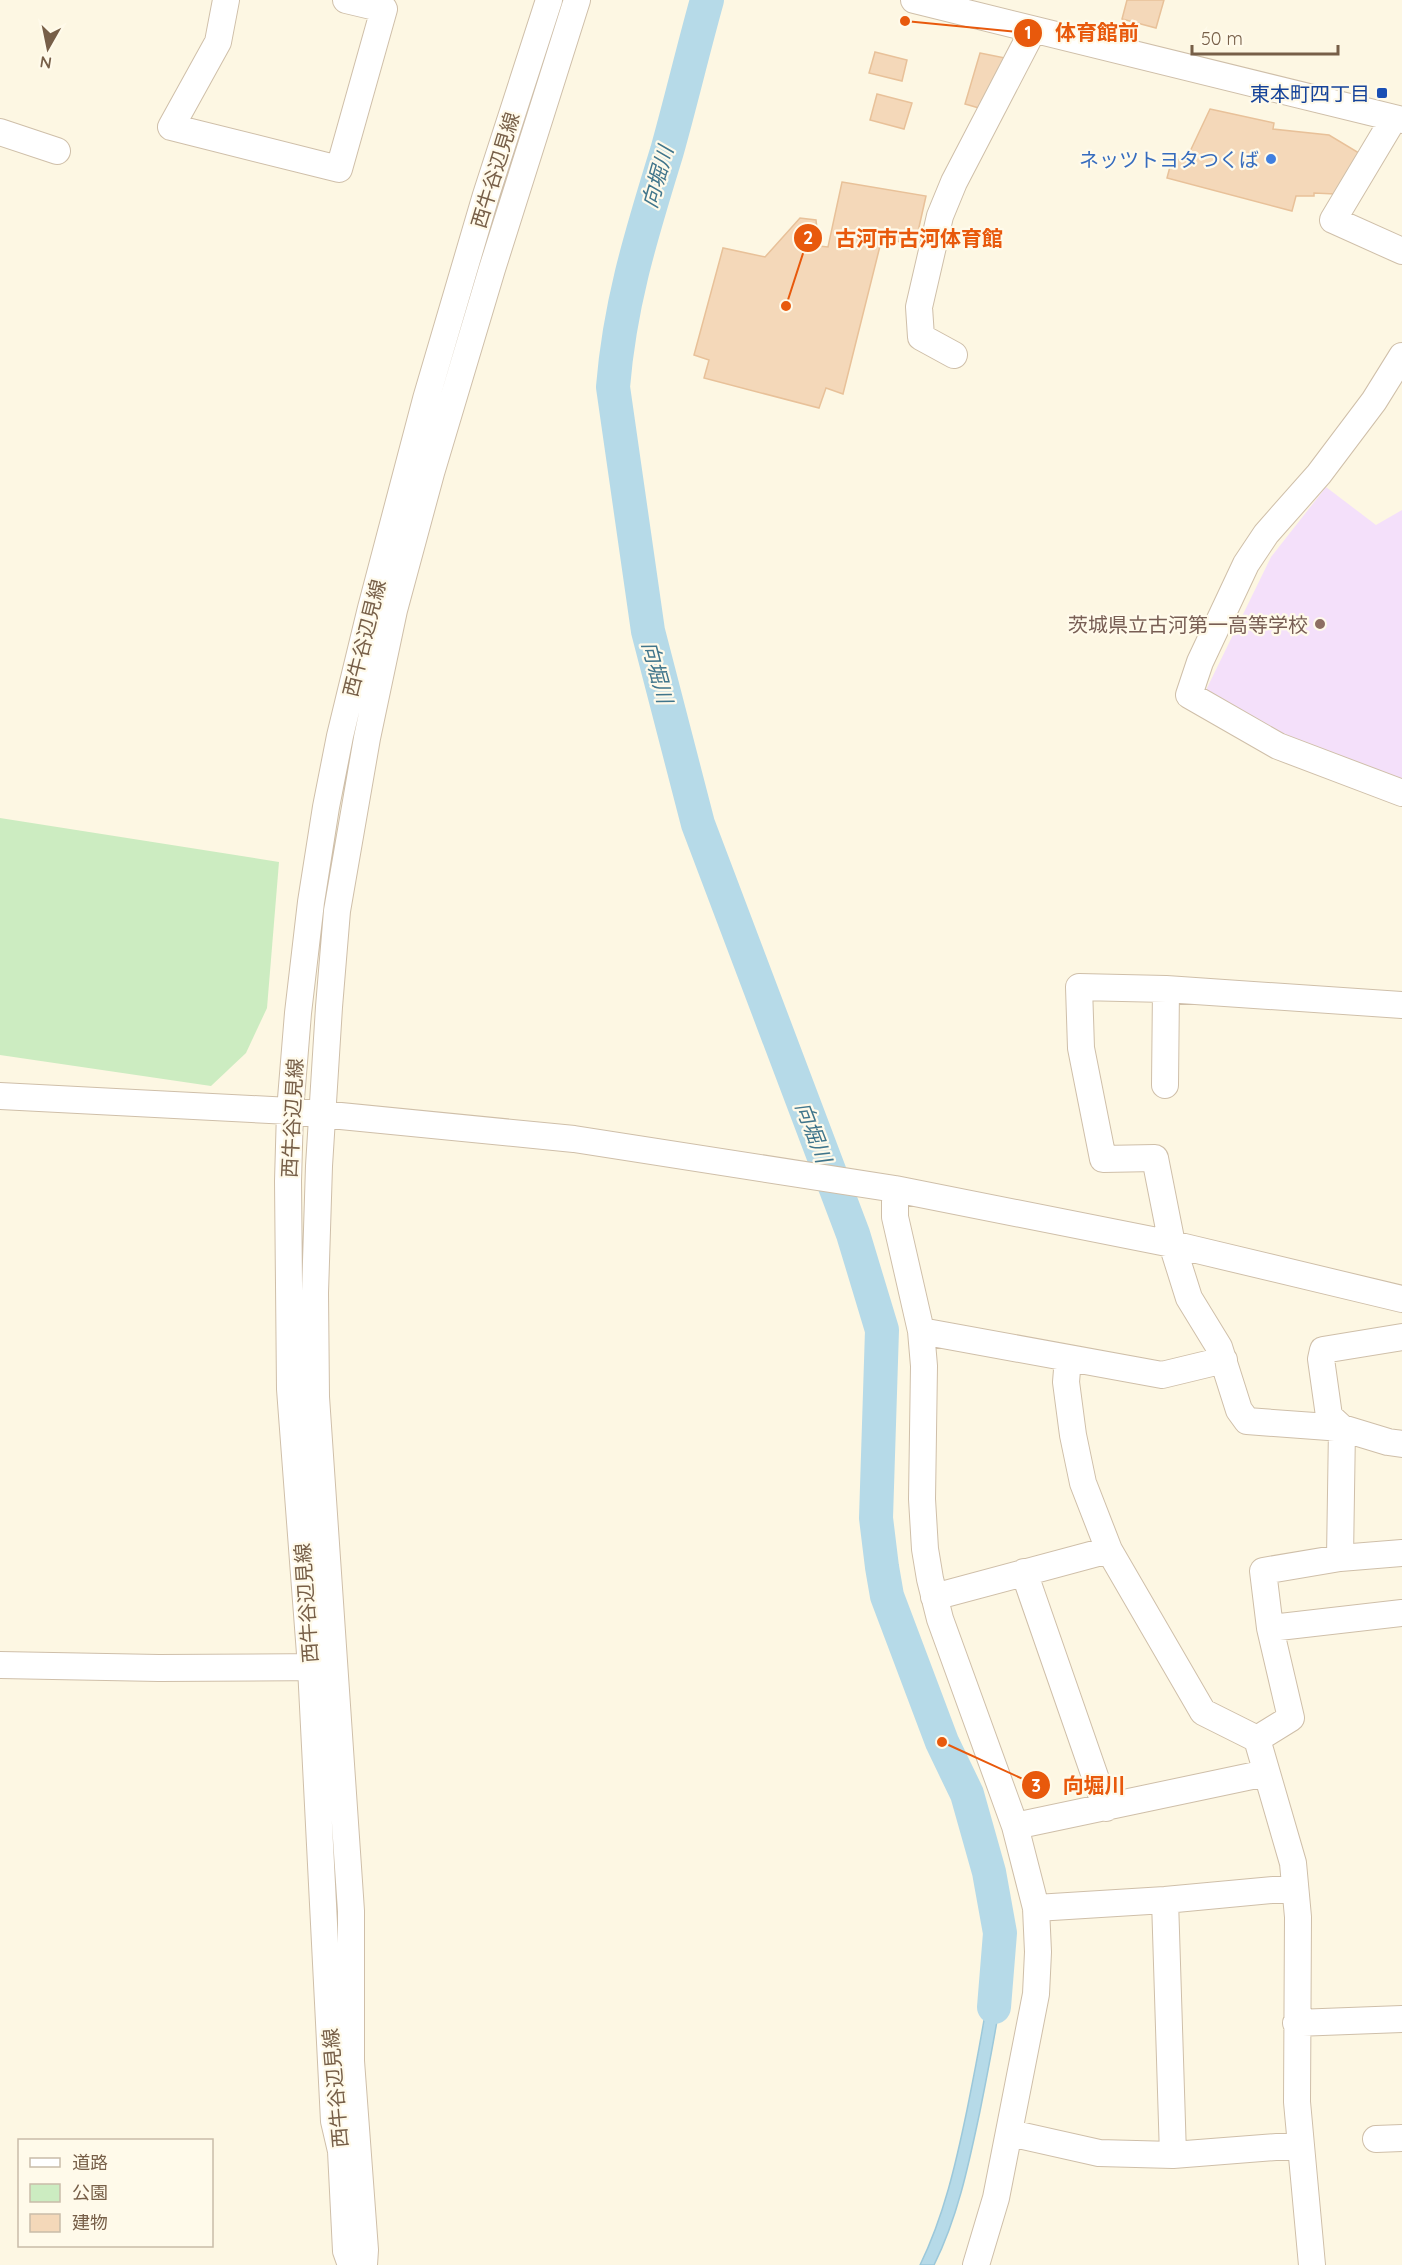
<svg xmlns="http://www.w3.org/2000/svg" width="1402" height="2265" font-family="Quicksand,'Noto Sans JP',sans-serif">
	<rect width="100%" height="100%" fill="#fdf7e3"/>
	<!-- education -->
	<path fill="#f4e0fa" d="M1326,487L1376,525L1402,510V786L1306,752L1206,690L1271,557Z"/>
	<!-- green -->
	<path fill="#ccecc1" d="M0,818L279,862L267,1008L246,1053L211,1086L0,1055Z"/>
	<!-- water -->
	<path fill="#b6dae8" stroke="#9cc8da" stroke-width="1.5" d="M993,1960L1006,1961C1000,2012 990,2061 980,2111C969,2163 958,2217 934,2265H920C944,2216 956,2163 967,2110C977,2060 987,2011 993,1960Z"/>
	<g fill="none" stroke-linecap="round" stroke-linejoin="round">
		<!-- river -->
		<path stroke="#b6dae8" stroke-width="34" d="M707,0C693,50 681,101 667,151C642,233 620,301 613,387L648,631L698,824L853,1234L882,1330L876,1518L882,1567L887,1596L942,1742L967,1794L989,1872L1000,1933L994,2007"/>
	</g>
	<!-- building -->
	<path fill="#f4d8b9" stroke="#e8c199" stroke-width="1.5" d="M1127,0H1164L1156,28L1122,19Z
		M875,52L907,60L902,81L869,73Z
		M980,53L1005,58L979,108L965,104Z
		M877,94L912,103L904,129L870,120Z
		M1210,109L1274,123L1273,129L1329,135L1359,153L1335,194L1314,193V196H1296L1292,211L1167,178L1172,159L1186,160Z
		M842,182L926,196L915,245L882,238L843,394L826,388L819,408L704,378L709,360L694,355L723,248L765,257L800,218L816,220L819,246L828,247Z"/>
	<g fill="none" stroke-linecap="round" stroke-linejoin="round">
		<!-- minor casing -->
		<g stroke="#cfbfa9" stroke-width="28">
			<path id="minor" d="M226,0L218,42L171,127L339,169L384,9L346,0
				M914,0L1402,120
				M1394,118L1333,220L1402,251
				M0,132L57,151
				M954,355L921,337L919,307L940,216L954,182L1033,30
				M1402,356L1374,401L1319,474L1266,534L1246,564L1200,662L1189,695L1278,746L1402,793
				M1402,1005L1166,989L1079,987L1081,1048L1103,1159L1155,1158L1172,1244L1189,1298L1219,1347L1239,1410L1247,1421L1342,1428L1388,1442L1402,1444
				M1165,1085L1166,989
				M0,1096L290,1111L574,1139L895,1189L1172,1244L1402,1299
				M895,1189V1217L921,1331L924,1366L922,1499L925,1549L930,1579L940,1619L1015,1826L1036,1908L1038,1952L1036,1994L996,2198L976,2265
				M921,1331L1162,1375L1224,1360
				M1068,1358L1066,1382L1073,1435L1083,1483L1109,1550L1203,1712L1257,1739
				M1340,1558L1342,1428L1329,1416L1321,1359L1323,1350L1402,1337
				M1024,1572L1106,1808
				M934,1597L1109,1550
				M1270,1628L1402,1613
				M0,1665L159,1668L327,1667
				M1015,1826L1266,1773
				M1165,1900L1173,2155
				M1036,1908L1165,1900L1294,1888
				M1296,2023L1402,2019
				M1010,2133L1099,2153L1173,2155L1301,2145
				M1376,2139L1402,2138
				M351,2265L346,2251L341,2151L334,2121L311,1667L290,1389L288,1181L290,1111L298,1013L311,902L326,807L340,736L371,608L426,399L486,195L549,0
				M364,2265L365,2250L351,2061V1911L316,1397L315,1293L319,1166L329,1007L337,911L367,738L394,610L431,473L492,269L577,0
				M1312,2265L1297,2102L1298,1917L1293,1863L1257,1739L1291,1718L1270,1628L1263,1571L1340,1558L1402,1553"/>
		</g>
		<!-- minor -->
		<use href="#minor" stroke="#fff" stroke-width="26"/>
	</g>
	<!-- markers -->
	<rect fill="#1a4fb4" stroke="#fffaea" stroke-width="2" x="1376" y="87" width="12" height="12" rx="3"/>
	<circle fill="#3f7fe0" stroke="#fffaea" stroke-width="2" cx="1271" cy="159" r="6"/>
	<circle fill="#8d6e63" stroke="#fffaea" stroke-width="2" cx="1320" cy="624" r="6"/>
	<g text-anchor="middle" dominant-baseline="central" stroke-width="4.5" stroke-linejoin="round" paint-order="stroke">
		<!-- transit labels -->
		<g font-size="20" fill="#164399" stroke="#fffaea" text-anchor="end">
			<text x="1370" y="93">東本町四丁目</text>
		</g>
		<!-- shop labels -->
		<g font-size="20" fill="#366cbe" stroke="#fffaea" text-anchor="end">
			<text x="1259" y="159">ネッツトヨタつくば</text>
		</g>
		<!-- street labels -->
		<g font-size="20" fill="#775f48" stroke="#fffaea">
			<text transform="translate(495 170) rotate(-73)">西牛谷辺見線</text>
			<text transform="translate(364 638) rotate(-76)">西牛谷辺見線</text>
			<text transform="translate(292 1118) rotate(-87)">西牛谷辺見線</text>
			<text transform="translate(306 1603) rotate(-94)">西牛谷辺見線</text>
			<text transform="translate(335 2088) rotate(-95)">西牛谷辺見線</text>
		</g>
		<!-- education labels -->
		<g font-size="20" fill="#785e54" stroke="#fffaea" text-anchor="end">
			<text x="1308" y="624">茨城県立古河第一高等学校</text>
		</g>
		<!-- water labels -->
		<g font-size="21" font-style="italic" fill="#40758b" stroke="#fffaea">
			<text transform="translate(657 177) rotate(-74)">向堀川</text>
			<text transform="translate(658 672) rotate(75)">向堀川</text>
			<text transform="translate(814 1132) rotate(69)">向堀川</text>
		</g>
	</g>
	<!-- callouts -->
	<path fill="none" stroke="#e8590c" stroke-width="2" d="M905 21L1028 33M786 306L808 238M942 1742L1036 1785"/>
	<g fill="#e8590c" stroke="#fffaea" stroke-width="2">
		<circle cx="905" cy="21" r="6"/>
		<circle cx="786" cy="306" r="6"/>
		<circle cx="942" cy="1742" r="6"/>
		<circle cx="1028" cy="33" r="15"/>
		<circle cx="808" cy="238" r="15"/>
		<circle cx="1036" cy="1785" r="15"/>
	</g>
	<g font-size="18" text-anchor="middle" font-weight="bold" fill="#fff">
		<text x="1028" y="39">1</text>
		<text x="808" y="244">2</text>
		<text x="1036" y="1792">3</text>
	</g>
	<g font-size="21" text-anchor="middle" font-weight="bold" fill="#e8590c" stroke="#fffaea" stroke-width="4.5" stroke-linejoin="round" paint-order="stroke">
		<text x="1097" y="40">体育館前</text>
		<text x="919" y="246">古河市古河体育館</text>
		<text x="1094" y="1793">向堀川</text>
	</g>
	<!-- legend -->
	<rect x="18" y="2139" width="195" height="108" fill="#fffaea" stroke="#c9bca9" stroke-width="1.5"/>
	<rect x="30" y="2158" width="30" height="9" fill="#ffffff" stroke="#c9bca9" stroke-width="1.5"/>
	<text x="72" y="2169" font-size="18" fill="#775f48">道路</text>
	<rect x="30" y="2184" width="30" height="18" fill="#ccecc1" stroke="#c9bca9" stroke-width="1.5"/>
	<text x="72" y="2199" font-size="18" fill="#775f48">公園</text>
	<rect x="30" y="2214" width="30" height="18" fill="#f4d8b9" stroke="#c9bca9" stroke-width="1.5"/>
	<text x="72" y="2229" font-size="18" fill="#775f48">建物</text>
	<!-- north arrow -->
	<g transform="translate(48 48) rotate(189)" stroke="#fffaea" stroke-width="4.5" paint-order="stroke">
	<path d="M0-4.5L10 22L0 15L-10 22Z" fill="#775f48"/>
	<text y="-9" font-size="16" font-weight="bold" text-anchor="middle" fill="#775f48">N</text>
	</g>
	<!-- scale -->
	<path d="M1192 45v9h146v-9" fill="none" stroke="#775f48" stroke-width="3"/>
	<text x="1201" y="45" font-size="18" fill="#775f48" stroke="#fffaea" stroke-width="4.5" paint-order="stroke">50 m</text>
</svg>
